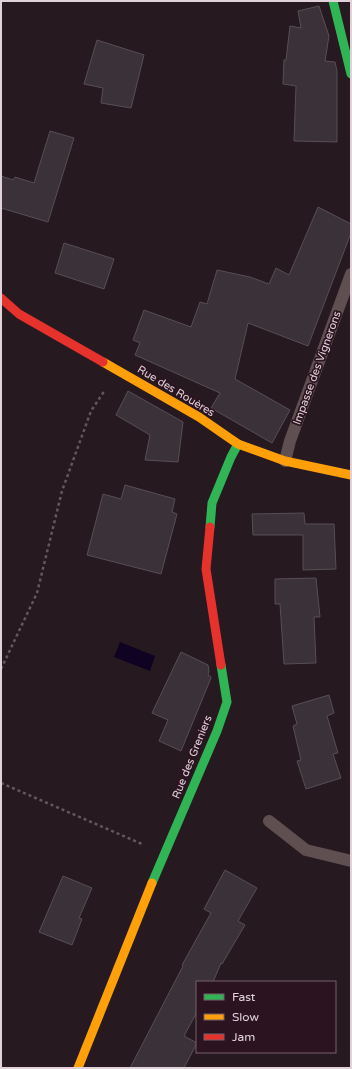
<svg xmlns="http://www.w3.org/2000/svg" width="352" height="1069" font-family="'Varela Round',sans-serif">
	<rect width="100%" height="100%" fill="#261920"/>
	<!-- water -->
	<path fill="#0f0222" d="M120,642L155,656L150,671L114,657Z"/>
	<!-- building -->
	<path fill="#3b3239" stroke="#584e55" d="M319,6L329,36L325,61L335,62L337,71V142L294,141L296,86L283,84L284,60H286L290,26L301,28L298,11Z
		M97,40L144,55L131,108L101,103L103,88L84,84Z
		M50,131L74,138L48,222L1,208V176L13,180L15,177L34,183Z
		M318,207L351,224V233L308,346L248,323L235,379L290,410L272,443L211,408L220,393L135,355L140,343L133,340L144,310L191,327L200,302L207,304L217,270L250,277L269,284L276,268L289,275Z
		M64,243L114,259L104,289L55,273Z
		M128,391L183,422L178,462L145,460L150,435L116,415Z
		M125,485L175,499L172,512L177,514L161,574L87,555L103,494L121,499Z
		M304,513L305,524H334L336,569L303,570V535H253L252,514Z
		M316,578L320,617H314L316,663L284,664L280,604H275V579Z
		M181,652L208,665L209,671L208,675L210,676L211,678L181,751L159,741L168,720L152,713Z
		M329,695L334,713L327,716L338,753L333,754L341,778L306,789L297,761L301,760L293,726L297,724L292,706Z
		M225,870L257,888L238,921L245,925L222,964L221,963L213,982H197V1012L184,1036L197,1043L184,1068H130L183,966L182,965L211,913L204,909Z
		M63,876L92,888L79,918L82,919L72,945L39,932Z"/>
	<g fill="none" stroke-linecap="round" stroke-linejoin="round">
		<!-- path -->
		<path stroke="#65585b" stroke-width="2.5" stroke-dasharray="3 3" stroke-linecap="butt" d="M1,669L37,593L62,491L91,411L105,390
			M1,783L142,844"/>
		<!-- lane -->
		<path stroke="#604f51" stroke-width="12" d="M285,461L290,441L351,274
			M269,821L306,850L351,861"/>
		<!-- fast -->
		<path stroke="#30b455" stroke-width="9" d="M333,1L351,74
			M210,527L212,503L231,457L238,444
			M152,883L217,731L227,702L221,665"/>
		<!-- slow -->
		<path stroke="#ff9f0a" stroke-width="9" d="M103,362L199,417L238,444L285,461L351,475
			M78,1068L152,883"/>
		<!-- jam -->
		<path stroke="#e5322d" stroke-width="9" d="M1,298L19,314L103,362
			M210,527L206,569L221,665"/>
	</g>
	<g text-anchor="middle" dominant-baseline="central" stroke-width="3.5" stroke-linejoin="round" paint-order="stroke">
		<!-- street labels -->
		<g font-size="11" fill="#e1d1d8" stroke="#2b1420">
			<text transform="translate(317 368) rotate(-70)">Impasse des Vignerons</text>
			<text transform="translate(176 391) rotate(31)">Rue des Rouères</text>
			<text transform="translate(192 757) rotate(-68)">Rue des Greniers</text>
		</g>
	</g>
	<!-- border -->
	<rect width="352" height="1069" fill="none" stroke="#e1d1d8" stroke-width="4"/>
	<!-- legend -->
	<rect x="196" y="981" width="140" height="72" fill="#2b1420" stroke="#74606a"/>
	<rect x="204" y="994" width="20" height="6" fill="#30b455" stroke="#74606a"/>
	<text x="232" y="1001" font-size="12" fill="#e1d1d8">Fast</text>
	<rect x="204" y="1014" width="20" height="6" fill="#ff9f0a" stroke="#74606a"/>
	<text x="232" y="1021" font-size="12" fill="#e1d1d8">Slow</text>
	<rect x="204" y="1034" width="20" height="6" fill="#e5322d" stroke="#74606a"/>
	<text x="232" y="1041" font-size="12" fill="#e1d1d8">Jam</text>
</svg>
